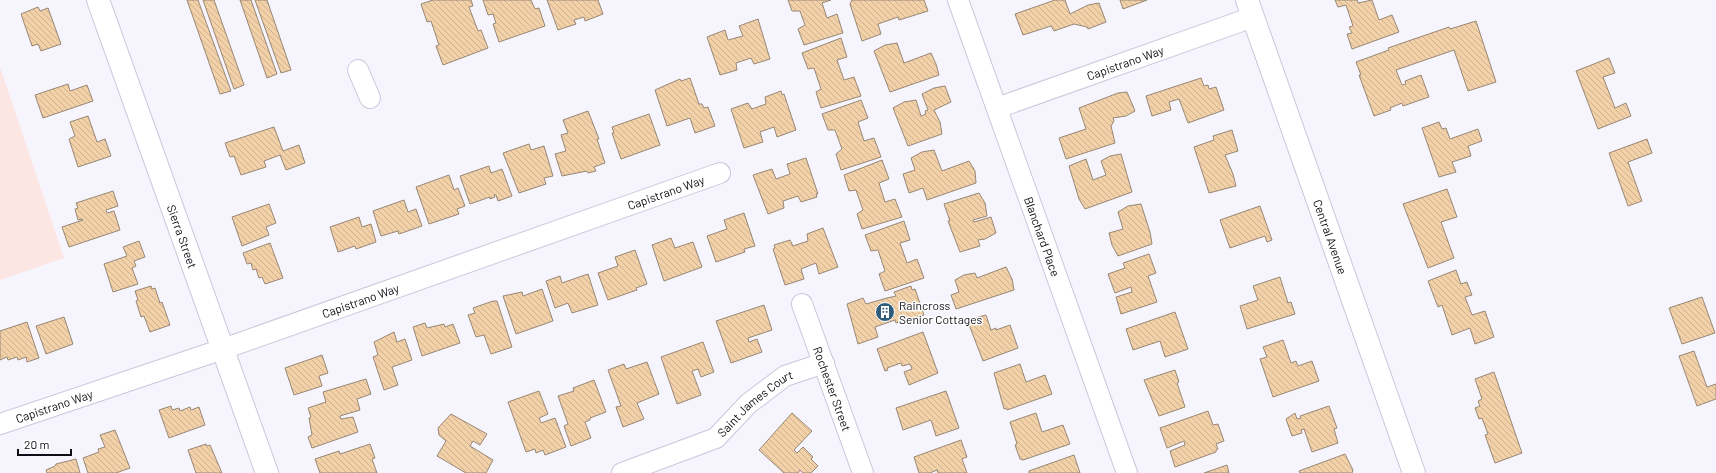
<svg xmlns="http://www.w3.org/2000/svg" width="1716" height="473" font-family="Barlow,sans-serif">
	<defs>
		<pattern id="building-back-hatch" width="6" height="6" patternUnits="userSpaceOnUse"><rect width="6" height="6" fill="#f3d1a8"/><path d="M-1 5l2 2M0 0l6 6M5-1l2 2" fill="none" stroke="#cfb290"/></pattern>
	</defs>
	<rect width="100%" height="100%" fill="#f6f4fd"/>
	<!-- commercial -->
	<path fill="#fce6e4" d="M0,67L64,258L0,280Z"/>
	<!-- building -->
	<path fill="url(#building-back-hatch)" stroke="#978775" d="M187,0H198L231,91L220,94Z
		M203,0H214L244,85L234,89Z
		M240,0H251L277,74L267,78Z
		M255,0H267L291,70L281,73Z
		M433,0H471L473,6L469,7L478,31L481,30L488,48L443,65L436,46L439,45L431,21L427,22L421,4Z
		M483,0H531L535,9L539,8L545,26L499,42L493,24L496,23L493,14L488,15Z
		M547,0H598L603,14L585,21L584,17L574,20L576,24L558,30Z
		M788,0H831L822,3L827,18L837,14L843,33L804,45L798,29L805,25L800,11H792Z
		M924,0L928,11L899,20L898,17L878,24L881,34L862,41L850,4L852,0Z
		M1055,0H1065L1070,14L1088,5L1099,3L1106,22L1088,29L1087,27L1074,24L1054,31L1051,26L1023,35L1015,14Z
		M1120,0H1147L1123,9Z
		M1335,0H1357L1358,3L1372,0L1379,20L1392,15L1399,32L1352,49L1347,34L1352,33L1349,27L1353,26L1346,5L1338,7Z
		M38,7L40,11L48,8L61,44L41,51L38,44L32,46L21,14Z
		M758,19L770,59L754,64L751,58L736,63L737,70L720,75L707,37L725,30L728,40L743,36L739,26Z
		M1476,21L1496,82L1468,91L1454,50L1396,70L1402,85L1406,84L1405,81L1421,75L1429,97L1403,106L1402,103L1390,108L1391,110L1374,116L1359,75H1361L1356,62L1389,50L1388,48L1449,27L1450,29Z
		M841,38L847,57L837,60L844,80L854,77L861,96L821,108L816,92L821,89L814,68L808,69L802,53Z
		M897,43L904,63L931,53L936,64L939,75L890,92L874,51L885,45Z
		M1609,58L1615,73L1603,77L1615,108L1626,103L1631,116L1598,129L1576,71Z
		M690,78L699,104H702L704,108L708,107L715,126L695,133L690,118L667,126L655,90L680,79L681,81Z
		M1201,78L1204,86L1208,85L1209,89L1216,87L1224,110L1188,123L1179,99L1169,102L1171,110L1152,116L1146,96Z
		M68,84L70,91L87,85L93,101L43,118L35,95Z
		M945,86L951,102L934,110L940,122L942,134L908,146L893,108L904,102L916,100L921,116L926,114L925,111L928,110L922,94L934,88Z
		M781,91L782,95L784,94L796,130L777,137L774,127L760,132L763,142L744,148L731,109L748,103L752,109L766,104L765,97Z
		M1127,92L1135,111L1126,116L1113,118L1114,121L1111,126L1115,143L1066,159L1059,138L1086,129L1079,108L1118,93Z
		M861,100L868,118L858,122L864,141L874,138L881,157L841,170L836,154L842,149L835,130H828L822,114Z
		M588,111L599,139H597L605,163L594,167L596,171L588,173L587,171L562,176L555,154L566,151L561,135L568,133L563,120Z
		M649,114L660,145L621,159L612,133H614L612,127Z
		M88,116L97,142L105,139L111,156L78,167L69,139L75,136L70,122Z
		M1439,122L1442,129L1446,128L1450,139L1478,129L1482,141L1468,146L1471,156L1452,162L1456,172L1439,177L1422,128Z
		M274,127L283,151L299,145L305,163L286,170L280,155L264,161L266,167L241,175L234,156L230,157L225,143Z
		M1232,130L1238,151L1225,155L1233,174L1236,186L1209,193L1194,147L1214,140L1213,136Z
		M1647,139L1652,153L1628,162L1642,201L1628,206L1609,153Z
		M529,144L531,150L544,146L553,176L544,178L546,184L519,193L503,153Z
		M934,150L942,171L969,161L975,171L976,183L927,200L923,188L909,193L903,174L915,170L911,158L922,152Z
		M1121,154L1132,192L1085,209L1079,199L1069,166L1086,159L1093,180L1106,175L1101,161L1110,156Z
		M806,158L818,194H816L817,197L801,202L798,196L783,201L784,208L768,214L753,175L772,169L776,179L790,174L787,164Z
		M882,160L889,179L879,183L885,202L895,199L902,217L862,229L857,214L863,210L856,190L849,191L844,175Z
		M489,166L491,173L502,169L512,196L498,201L496,195H494L495,197L490,199V197L470,204L460,176Z
		M449,175L454,190L458,188L465,206L457,209L459,214L429,224L416,187Z
		M1447,189L1457,217L1441,222L1454,258L1428,268L1403,204Z
		M113,191L118,206L106,210L107,213L114,211L120,230L69,247L62,227L83,220L82,219L78,220L75,209L78,208L76,203Z
		M979,193L985,203L987,216L973,220L974,222L991,217L996,233L985,239L978,240L980,246L960,252L948,221H950L944,204Z
		M404,200L408,212L416,209L422,226L399,234L398,231L381,236L373,211Z
		M269,204L276,223L266,227L269,235L242,246L232,217Z
		M1141,204L1150,232L1152,244L1118,256L1112,245L1109,233L1123,229L1118,212L1128,206Z
		M1260,206L1272,240L1267,242L1265,236L1230,248L1220,220Z
		M744,213L755,246L744,249L745,252L716,262L707,236L727,229L724,220Z
		M359,217L362,227L371,224L376,242L356,249L355,246L338,252L330,227Z
		M904,221L910,240L900,243L907,263L917,259L924,278L885,291L879,274L885,271L878,250L871,251L865,235Z
		M823,228L838,267L819,274L816,263L801,269L804,279L785,285L773,249L775,248L774,245L790,240L793,246L808,241L807,234Z
		M671,238L675,248L693,242L702,267L664,281L652,245Z
		M139,241L145,257L134,261L136,266L132,268L138,284L113,292L104,264L127,256L123,247Z
		M270,243L283,278L265,284L262,277L259,278L256,269L253,270L251,263L247,264L243,253Z
		M635,250L647,284L636,288L637,290L608,300L598,273L618,266L615,257Z
		M1149,254L1156,273L1148,276L1157,302L1121,314L1116,297L1132,292L1131,287L1115,293L1108,274L1125,268L1123,263Z
		M1006,267L1012,279L1014,290L956,309L951,295L959,292L955,280L964,275L975,273L977,278Z
		M1456,270L1461,284L1467,282L1472,295L1465,297L1472,315L1485,311L1494,337L1475,344L1470,328L1452,335L1442,305L1438,307L1428,281Z
		M588,274L598,305L572,313L568,303L555,308L546,281L560,276L562,283Z
		M1280,277L1288,303L1291,302L1295,314L1247,329L1240,306L1258,300L1253,286Z
		M151,286L152,289L155,288L160,303L162,302L170,325L150,332L144,316L141,317L136,301L138,300L135,291Z
		M911,286L912,290L915,289L924,315L905,321V320L896,323L895,320L875,327L878,337L858,344L847,304L863,298L866,304L887,298L896,296L894,292Z
		M542,289L553,321L516,334L503,296L522,292L523,296Z
		M1702,297L1715,333L1682,344L1669,308Z
		M493,301H497L512,347L491,354L484,335L476,337L468,315L475,313L473,308Z
		M764,305L772,330L748,338L749,342L757,339L762,352L731,363L716,321Z
		M1175,312L1188,349L1165,357L1160,341L1133,350L1126,329Z
		M986,315L991,330L996,328V330L1010,325L1018,348L983,361L968,322L978,317Z
		M64,317L73,344L46,354L36,326Z
		M27,322L39,358L27,362L26,357L18,360L17,357L8,360L7,357L0,360V331Z
		M425,323L427,328L444,324L445,327L453,324L460,343L422,356L413,327Z
		M394,332L397,342L405,339L412,360L392,367L398,385L384,390L373,357L378,355L374,342Z
		M923,332L938,373L909,385L904,372L912,369L910,364L902,366L901,363L887,368L888,370L885,371L877,349Z
		M1283,340L1291,363L1296,361L1298,366L1312,361L1319,381L1273,397L1260,359L1267,357L1263,347Z
		M703,342L714,372L701,377L698,369L692,371L701,395L677,404L661,357Z
		M1694,351L1707,387L1716,384V399L1697,406L1679,356Z
		M322,355L328,373L319,376L322,386L294,395L285,368Z
		M647,362L659,394L637,403L644,419L623,427L616,407L621,406L608,370L624,364L626,369Z
		M1020,364L1026,382L1045,375L1052,394L1007,410L1006,408L1004,409L994,373Z
		M1175,370L1179,382L1177,383L1185,407L1159,416L1144,380Z
		M1494,372L1522,453L1495,463L1485,435L1488,434L1482,418L1479,419L1475,408L1480,406L1478,401L1482,399L1475,379Z
		M366,379L371,394L357,399L360,410L340,416L341,419L353,417L358,432L312,448L308,437L312,435L309,418L311,417L308,408L326,402L323,392Z
		M594,380L606,412L590,418V420L585,422L591,438L571,446L564,426L568,424L558,396L574,391L573,388Z
		M539,391L548,414L539,418L541,423L555,418L566,447L545,455L543,450L536,453L535,449L526,452L508,402Z
		M946,391L959,428L936,436L931,420L903,430L896,408Z
		M171,406L172,410L179,408L180,411L190,407L191,410L199,407L205,425L169,438L159,410Z
		M1329,406L1337,428L1334,429L1338,443L1312,452L1304,429L1301,430L1302,433L1292,436L1286,419L1295,413L1297,419L1301,418L1300,416Z
		M1208,411L1213,425L1218,424L1224,441L1216,444L1218,449L1216,450V452L1175,467L1170,451L1185,445L1184,441L1167,448L1160,428Z
		M792,413L812,431L794,450L797,453L803,447L813,457L811,459L818,466L811,473H803L800,470L798,473H784L759,450Z
		M1036,413L1042,432L1063,425L1070,444L1023,460L1020,459L1015,445L1017,444L1010,422Z
		M451,414L487,434L480,445L473,441L470,446L493,460L486,473H466L437,456L446,441L439,435L438,428Z
		M115,430L130,468L116,473H88L83,458L99,452L98,449L105,447L100,435Z
		M961,440L967,457L962,459L967,473H938L937,470L930,473H919L914,457Z
		M206,444L207,446L210,445L222,473H196L188,450Z
		M370,444L375,458L372,459L377,473H320L315,459L339,451L340,454Z
		M1345,454L1353,470L1352,473H1300L1299,471Z
		M1074,455L1080,473H1029V471Z
		M76,459L80,473H47L46,470L55,466L56,464Z
		M1227,465L1229,473H1204Z"/>
	<g fill="none" stroke-linecap="round" stroke-linejoin="round">
		<!-- minor casing -->
		<g stroke="#ccc6dd" stroke-width="22">
			<g id="minor">
				<path id="s1" d="M958,0L1127,473"/>
				<path d="M358,70L370,98"/>
				<path id="s2" d="M997,108L1253,17"/>
				<path id="s3" d="M802,304L863,473"/>
				<path id="s4" d="M0,424L223,349L720,173"/>
				<path id="s5" d="M622,473L716,438L748,404L785,376L824,363"/>
			</g>
		</g>
		<!-- tertiary casing -->
		<g stroke="#ccc6dd" stroke-width="24">
			<g id="tertiary">
				<path id="s6" d="M98,0L267,473"/>
			</g>
		</g>
		<!-- secondary casing -->
		<g stroke="#ccc6dd" stroke-width="24">
			<g id="secondary">
				<path id="s7" d="M1247,0L1414,473"/>
			</g>
		</g>
		<!-- minor -->
		<use href="#minor" stroke="#fff" stroke-width="20"/>
		<!-- tertiary -->
		<use href="#tertiary" stroke="#fff" stroke-width="22"/>
		<!-- secondary -->
		<use href="#secondary" stroke="#fff" stroke-width="22"/>
	</g>
	<!-- icons -->
	<defs>
		<g id="building-disc" transform="scale(1)"><circle r="9.5" fill="#2e5b7a" stroke="#fff"/><path d="M-4-6H4V6H1V3H-1V6H-4ZM-2.5-4.3h1.7v1.8h-1.7ZM.8-4.3h1.7v1.8H.8ZM-2.5-1h1.7V.8h-1.7ZM.8-1h1.7V.8H.8Z" fill="#fff"/></g>
	</defs>
	<g fill-rule="evenodd">
		<use href="#building-disc" x="885" y="312"/>
	</g>
	<g text-anchor="middle" dominant-baseline="central" stroke-width="3" stroke-linejoin="round" paint-order="stroke">
		<!-- street labels -->
		<g font-size="12" fill="#110f16" stroke="#fff">
			<text stroke="none"><textPath href="#s2" startOffset="136">Capistrano Way</textPath></text>
			<text stroke="none"><textPath href="#s4" startOffset="705">Capistrano Way</textPath></text>
			<text stroke="none"><textPath href="#s6" startOffset="251">Sierra Street</textPath></text>
			<text stroke="none"><textPath href="#s1" startOffset="251">Blanchard Place</textPath></text>
			<text stroke="none"><textPath href="#s7" startOffset="251">Central Avenue</textPath></text>
			<text stroke="none"><textPath href="#s4" startOffset="381">Capistrano Way</textPath></text>
			<text stroke="none"><textPath href="#s3" startOffset="90">Rochester Street</textPath></text>
			<text stroke="none"><textPath href="#s5" startOffset="153">Saint James Court</textPath></text>
			<text stroke="none"><textPath href="#s4" startOffset="57">Capistrano Way</textPath></text>
		</g>
		<!-- poi labels -->
		<g font-size="12" fill="#110f16" stroke="#fff" text-anchor="start">
			<text x="899" y="305">Raincross<tspan x="899" dy="14">Senior Cottages</tspan></text>
		</g>
	</g>
	<!-- scale -->
	<path d="M18 449v6h53v-6" fill="none" stroke="#110f16" stroke-width="2"/>
	<text x="24" y="449" font-size="12" fill="#110f16" stroke="#ffffff" stroke-width="3" paint-order="stroke">20 m</text>
</svg>
